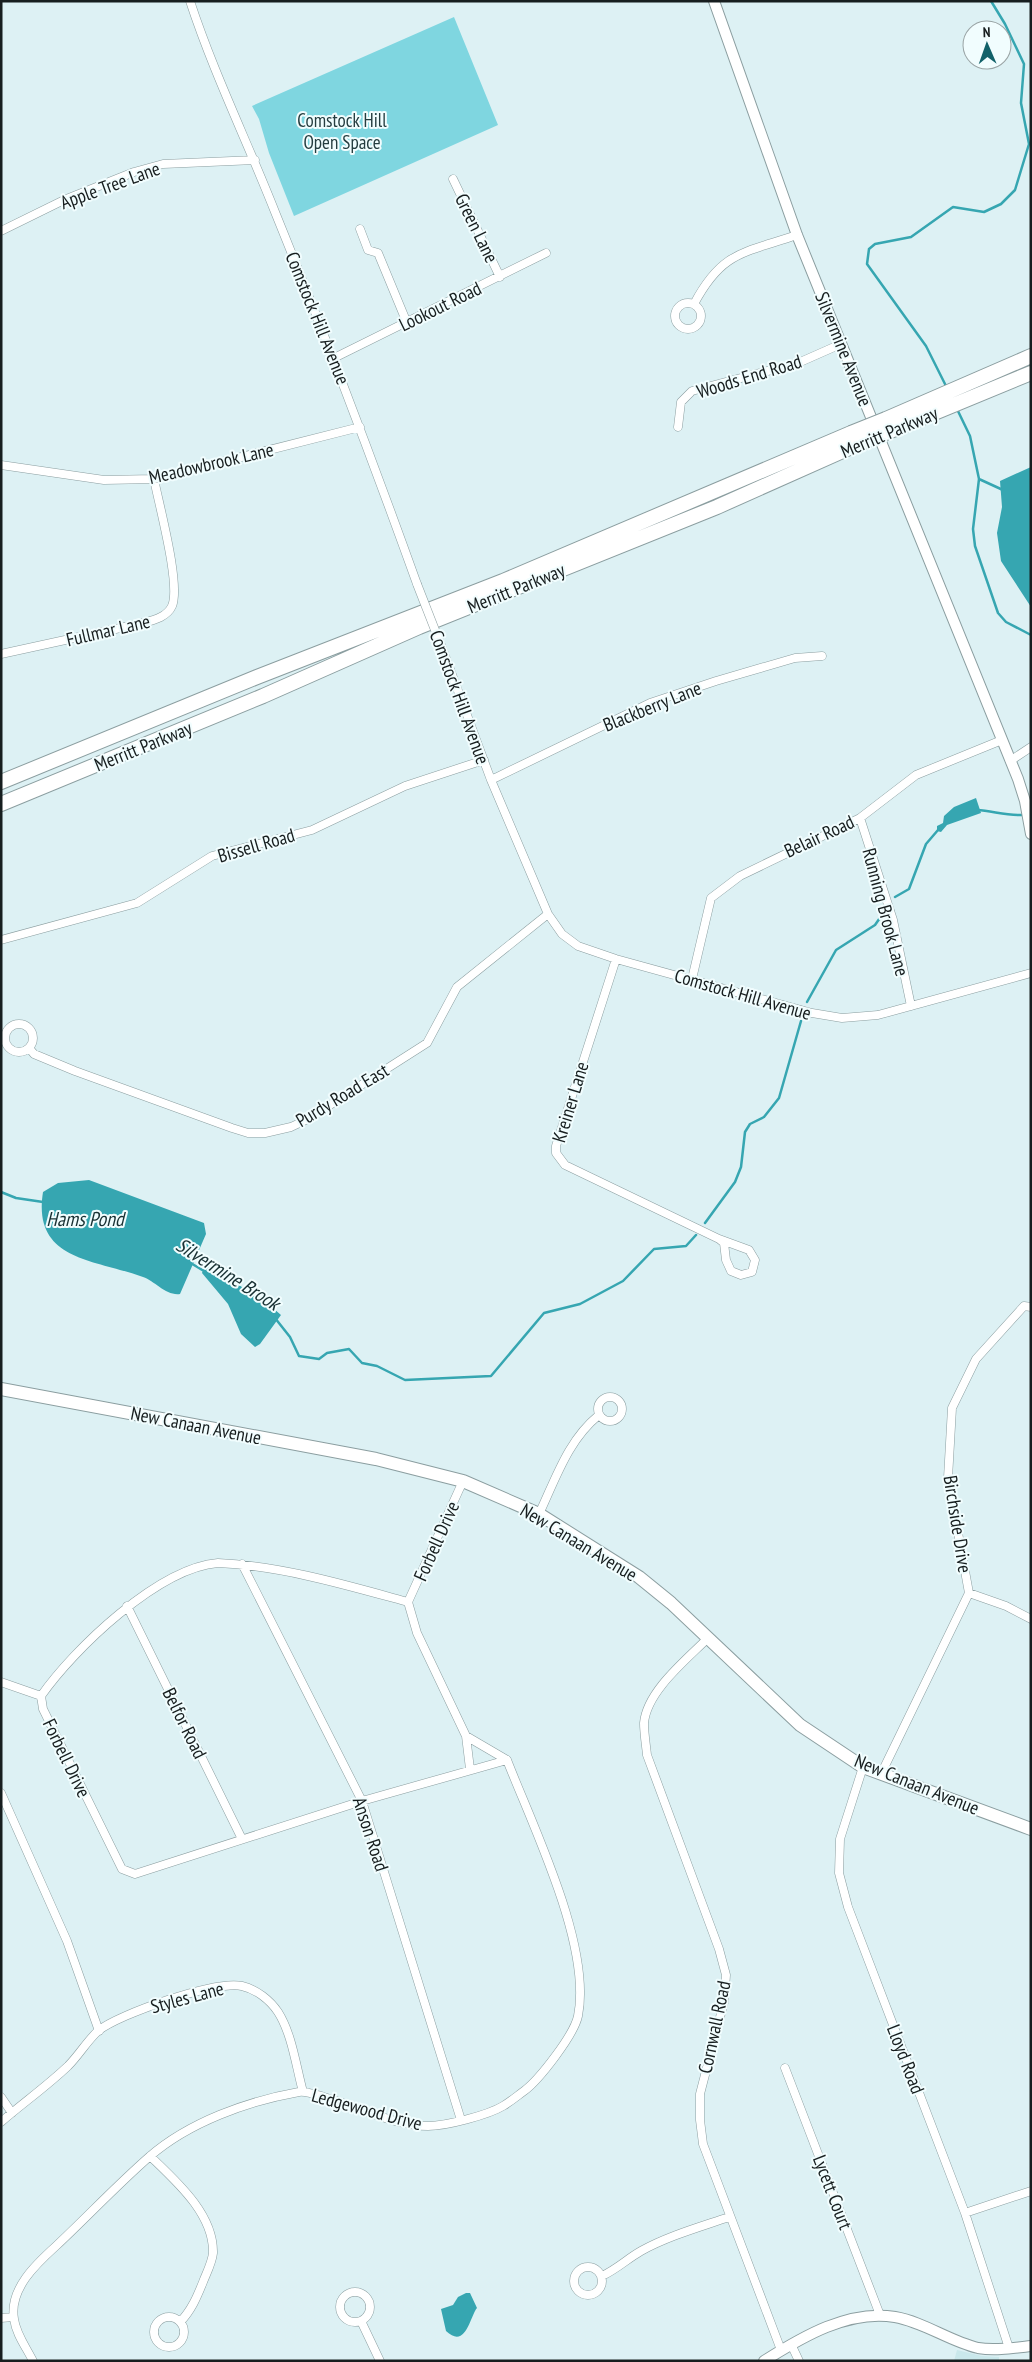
<svg xmlns="http://www.w3.org/2000/svg" width="1032" height="2362" font-family="'PT Sans Narrow',sans-serif">
	<rect width="100%" height="100%" fill="#ddf1f4"/>
	<!-- built -->
	<path fill="#cae8eb" d="M957,2350L982,2356L999,2357V2361H954Z"/>
	<!-- green -->
	<path fill="#7fd6e0" d="M454,17L498,125L294,216L269,153L259,119L252,106Z"/>
	<!-- water -->
	<path fill="#36a6b1" d="M1031,467V607L1001,561L997,533L1002,507L1000,481Z
		M976,798L981,813L947,825L941,832L937,831V826L943,823L944,816L954,807Z
		M89,1180L204,1223L206,1234L180,1294C166,1296 155,1281 143,1277C95,1259 32,1261 43,1192L58,1183Z
		M205,1264L266,1302L281,1315L260,1344L255,1347L241,1334L228,1304L202,1273Z
		M466,2293H470L477,2308C470,2316 466,2350 446,2331L441,2309L453,2305L458,2297Z"/>
	<g fill="none" stroke-linecap="round" stroke-linejoin="round">
		<!-- stream -->
		<path stroke="#36a6b1" stroke-width="2.5" d="M947,388L926,346L867,264L869,249L875,244L911,237L953,207L984,212L1001,204L1015,190L1029,144L1021,103L1024,64L1005,24L991,1
			M957,409L970,436L979,479L973,529L975,546L998,613L1006,622L1031,635
			M979,479L1003,490
			M977,810C993,811 1006,816 1022,815
			M895,897L909,889L926,844L938,830
			M807,1002L836,950L875,925L884,912
			M1,1192L16,1198L43,1202
			M705,1223L735,1182L741,1167L745,1132L750,1124L764,1117L779,1098L801,1021
			M189,1262L204,1271
			M275,1318L290,1337L299,1356L319,1359L327,1353L349,1349L362,1363L377,1366L405,1380L491,1376L544,1313L580,1304L623,1281L654,1249L686,1246L696,1235"/>
		<!-- minor casing -->
		<g stroke="#8b9ea0" stroke-width="9">
			<path id="minor" d="M190,1C214,74 247,141 275,212C325,335 372,459 417,584
				M453,179L500,277
				M360,229L368,250L378,253L407,323
				M1,231L64,200L134,172L163,164L255,160
				M675 316a13 13 0 1 1 26 0a13 13 0 1 1-26 0Z
				M694,304C722,251 744,253 797,235
				M334,358L546,253
				M678,427L681,402L692,391L798,363L841,344
				M1,465L104,480L154,479L360,427
				M444,653L491,780L548,914L562,934L578,946L616,959L812,1013L842,1018L878,1015L1031,973
				M1,654L143,623C154,620 167,617 172,606C181,585 159,505 154,479
				M1010,761L1031,747
				M491,780L650,703L716,681L795,658L822,656
				M860,818L893,920L911,1006
				M1,940L137,903L212,856L312,830L405,786L484,760
				M616,959L556,1146V1153L565,1165L719,1239L724,1243L726,1260L731,1271L741,1275L752,1272L755,1260L749,1250L719,1239
				M692,979L711,898L740,876L860,818L916,775L1002,740
				M5 1038a14 14 0 1 1 28 0a14 14 0 1 1-28 0Z
				M29,1048L34,1054L75,1071L232,1128L248,1133H265L291,1127L308,1119L427,1043L457,987L548,914
				M598 1409a12 12 0 1 1 24 0a12 12 0 1 1-24 0Z
				M539,1514C556,1478 568,1440 599,1415
				M218,1563C282,1566 346,1585 408,1602L417,1633L466,1736L507,1760L362,1801L135,1874L122,1869L43,1709L41,1696C74,1649 158,1568 218,1563Z
				M242,1564L362,1801L461,2120
				M969,1593L1006,1606L1031,1619
				M408,1602L463,1481
				M127,1606L242,1839
				M708,1638C686,1660 647,1691 644,1723C644,1733 646,1745 647,1755L719,1949L726,1975L724,2002L700,2094V2120L703,2144L781,2350
				M1,1682L41,1696
				M466,1736L470,1769
				M863,1767L840,1839L839,1873L848,1907L965,2213L1009,2348
				M882,1772L969,1593L948,1478L952,1408L976,1359L1024,1306L1031,1307
				M1,1793L67,1941L99,2031
				M785,2068L880,2315
				M1,2097L12,2113
				M1,2122C23,2103 47,2086 68,2066C79,2055 87,2041 98,2031C119,2014 216,1980 242,1986C256,1989 270,2000 278,2012C292,2034 296,2066 303,2092
				M150,2156C176,2181 214,2214 213,2253C212,2263 206,2274 203,2282C197,2297 191,2311 180,2322
				M965,2213L1031,2191
				M574 2281a14 14 0 1 1 28 0a14 14 0 1 1-28 0Z
				M602,2276C617,2269 627,2259 641,2251C668,2236 700,2227 729,2217
				M340 2307a15 15 0 1 1 30 0a15 15 0 1 1-30 0Z
				M154 2332a15 15 0 1 1 30 0a15 15 0 1 1-30 0Z
				M1,2318L13,2317
				M361,2321L380,2361
				M791,2344L799,2361
				M33,2361C26,2347 16,2334 14,2319C9,2289 36,2264 56,2246C87,2217 117,2185 149,2157C189,2122 248,2101 299,2092C307,2091 317,2095 324,2097C358,2106 393,2126 428,2126C446,2126 488,2115 503,2106C510,2102 517,2096 524,2091C539,2080 574,2035 578,2016C592,1946 533,1827 507,1760"/>
		</g>
		<!-- tertiary casing -->
		<g stroke="#8b9ea0" stroke-width="12">
			<path id="tertiary" d="M714,1L797,235L1018,779L1025,801L1031,834
				M764,2361C802,2337 849,2309 895,2317C924,2322 949,2341 978,2348C995,2351 1014,2348 1031,2346"/>
		</g>
		<!-- primary casing -->
		<g stroke="#8b9ea0" stroke-width="14">
			<path id="primary" d="M1,1389L376,1459L463,1481L539,1514L639,1577L671,1603L800,1725L863,1767L1031,1829"/>
		</g>
		<!-- motorway casing -->
		<g stroke="#8b9ea0" stroke-width="16">
			<path id="motorway" d="M886,419L1031,356
				M888,432L1031,373
				M1,782L257,677L503,581L851,433
				M1,804L263,696L419,627L717,507L856,445"/>
		</g>
		<!-- minor -->
		<use href="#minor" stroke="#fff" stroke-width="8"/>
		<!-- tertiary -->
		<use href="#tertiary" stroke="#fff" stroke-width="10"/>
		<!-- primary -->
		<use href="#primary" stroke="#fff" stroke-width="12"/>
		<!-- motorway -->
		<use href="#motorway" stroke="#fff" stroke-width="14"/>
		<!-- minor-bridge casing -->
		<g stroke="#8b9ea0" stroke-width="9" stroke-linecap="butt">
			<path id="minor-bridge" d="M417,584L444,653"/>
		</g>
		<!-- motorway-bridge casing -->
		<g stroke="#8b9ea0" stroke-width="16" stroke-linecap="butt">
			<path id="motorway-bridge" d="M851,433L886,419
				M856,445L888,432"/>
		</g>
		<!-- minor-bridge -->
		<use href="#minor-bridge" stroke="#fff" stroke-width="8"/>
		<!-- motorway-bridge -->
		<use href="#motorway-bridge" stroke="#fff" stroke-width="14"/>
	</g>
	<g text-anchor="middle" dominant-baseline="central" stroke-width="4" stroke-linejoin="round" paint-order="stroke">
		<!-- park labels -->
		<g font-size="19" fill="#253d40" stroke="#f1fdfe">
			<text x="342" y="120">Comstock Hill<tspan x="342" dy="22">Open Space</tspan></text>
		</g>
		<!-- street labels -->
		<g font-size="19" fill="#171e1f" stroke="#f1fdfe">
			<text transform="translate(110 185) rotate(-20)">Apple Tree Lane</text>
			<text transform="translate(477 228) rotate(64)">Green Lane</text>
			<text transform="translate(440 306) rotate(-26)">Lookout Road</text>
			<text transform="translate(318 318) rotate(68)">Comstock Hill Avenue</text>
			<text transform="translate(844 349) rotate(68)">Silvermine Avenue</text>
			<text transform="translate(749 376) rotate(-17)">Woods End Road</text>
			<text transform="translate(889 432) rotate(-23)">Merritt Parkway</text>
			<text transform="translate(211 463) rotate(-13)">Meadowbrook Lane</text>
			<text transform="translate(516 588) rotate(-22)">Merritt Parkway</text>
			<text transform="translate(108 630) rotate(-13)">Fullmar Lane</text>
			<text transform="translate(460 697) rotate(70)">Comstock Hill Avenue</text>
			<text transform="translate(652 706) rotate(-22)">Blackberry Lane</text>
			<text transform="translate(143 746) rotate(-22)">Merritt Parkway</text>
			<text transform="translate(819 836) rotate(-25)">Belair Road</text>
			<text transform="translate(256 845) rotate(-16)">Bissell Road</text>
			<text transform="translate(886 912) rotate(75)">Running Brook Lane</text>
			<text transform="translate(743 994) rotate(16)">Comstock Hill Avenue</text>
			<text transform="translate(342 1095) rotate(-31)">Purdy Road East</text>
			<text transform="translate(570 1102) rotate(-73)">Kreiner Lane</text>
			<text transform="translate(196 1425) rotate(11)">New Canaan Avenue</text>
			<text transform="translate(958 1524) rotate(81)">Birchside Drive</text>
			<text transform="translate(436 1541) rotate(-66)">Forbell Drive</text>
			<text transform="translate(579 1542) rotate(31)">New Canaan Avenue</text>
			<text transform="translate(185 1723) rotate(64)">Belfor Road</text>
			<text transform="translate(67 1758) rotate(64)">Forbell Drive</text>
			<text transform="translate(917 1784) rotate(22)">New Canaan Avenue</text>
			<text transform="translate(371 1834) rotate(72)">Anson Road</text>
			<text transform="translate(187 1997) rotate(-15)">Styles Lane</text>
			<text transform="translate(714 2027) rotate(-78)">Cornwall Road</text>
			<text transform="translate(906 2059) rotate(69)">Lloyd Road</text>
			<text transform="translate(367 2109) rotate(15)">Ledgewood Drive</text>
			<text transform="translate(833 2192) rotate(69)">Lycett Court</text>
		</g>
		<!-- water labels -->
		<g font-size="20" font-style="italic" fill="#193134" stroke="#f1fdfe">
			<text x="85" y="1219">Hams Pond</text>
			<text transform="translate(228 1274) rotate(32)">Silvermine Brook</text>
		</g>
	</g>
	<!-- border -->
	<rect width="1032" height="2362" fill="none" stroke="#171e1f" stroke-width="5"/>
	<!-- north arrow -->
	<g transform="translate(987 45) rotate(358)"><circle r="24" fill="#f1fdfe" stroke="#9aa4a5"/>
	<path d="M0-4L9 19L0 12L-9 19Z" fill="#116169"/>
	<text y="-8" font-size="14" font-weight="bold" text-anchor="middle" fill="#171e1f">N</text>
	</g>
</svg>
